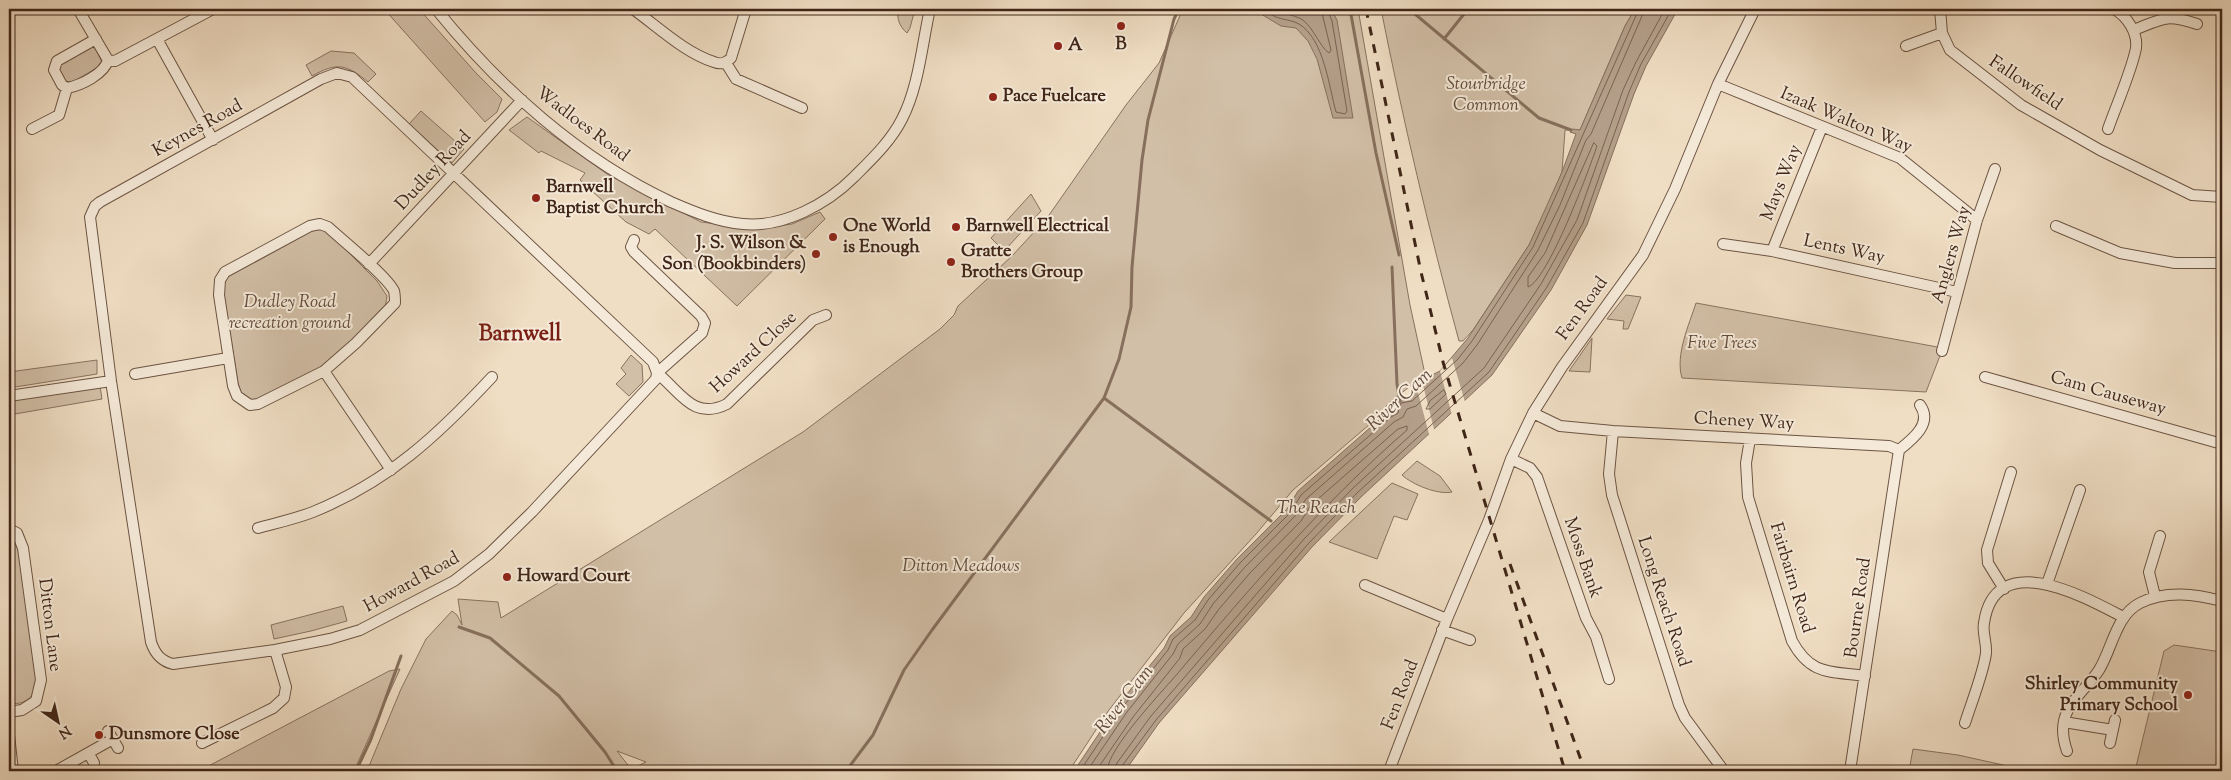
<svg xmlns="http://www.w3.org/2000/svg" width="2231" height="780" font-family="'Sorts Mill Goudy',serif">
	<rect width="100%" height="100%" fill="#f0dec4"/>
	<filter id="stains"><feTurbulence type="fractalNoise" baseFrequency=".004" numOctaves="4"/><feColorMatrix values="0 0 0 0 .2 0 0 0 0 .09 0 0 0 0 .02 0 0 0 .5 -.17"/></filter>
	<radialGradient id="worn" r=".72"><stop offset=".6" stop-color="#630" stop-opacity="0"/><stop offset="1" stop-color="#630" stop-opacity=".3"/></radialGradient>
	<!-- green -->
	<path fill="#d2bfa7" stroke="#897260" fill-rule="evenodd" d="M384,9H419L476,73L502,99L497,112L485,122Z
		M898,9H915L910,28L907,33C899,26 897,19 898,9Z
		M1183,9H1358L1410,305L1425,374L1388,404L1377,418L1293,490L1256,534L1184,613L1109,710L1069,771H367L401,689L426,639L452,611L457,615L462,625L458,599L498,602L501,618L803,432L940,329L954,315L958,306L1012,256L1047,218L1126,105L1159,63ZM617,751L646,762L631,769Z
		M1381,9H1635L1625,26L1580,130H1565L1562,172L1550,201L1529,245L1473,330L1463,341H1459C1429,231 1403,120 1381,9Z
		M88,46L95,48L102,62L100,66L71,83L64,81L57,69L58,64Z
		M331,51L354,53L376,74L368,82C346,64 337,62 312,76L306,65Z
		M421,111L464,149L452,163L409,124Z
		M527,117L607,174L701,222L758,229L792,224L820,212L825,219L737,306L655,229L649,234L626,222L580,180L585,173L541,151L539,153L509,130Z
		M1031,194L1041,211L1004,251L991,238Z
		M316,229H324L331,235L377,281L387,296C386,301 386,307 383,311C359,346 291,392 250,401L242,395L238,383L223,290L226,278Z
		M1626,295L1641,297L1628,329H1623L1624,321L1607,319Z
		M1696,303L1943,348L1926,392L1682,378C1675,355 1689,325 1696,303Z
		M1592,338L1590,372L1569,371Z
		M631,355L642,365L643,382L629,396L616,384L626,374L621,368Z
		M97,360V374L9,388V372Z
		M100,386L102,399L9,415V400Z
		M1417,461L1440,476L1452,492C1438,495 1413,485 1402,475Z
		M1392,483L1418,494L1407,520L1394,516L1377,559L1329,542Z
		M9,535L18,542L40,684C33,697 24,706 9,703Z
		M343,606L347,621L311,631L274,639L271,625Z
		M2174,645L2222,652V771H2135L2164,651Z
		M400,669L354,771H199L389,671Z
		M1913,749L1958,755L2030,771H1909Z"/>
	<!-- water -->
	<path fill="#b49f8a" stroke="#866f5c" d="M1260,9H1331L1337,20L1353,118H1333L1317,59L1308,41L1296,28L1281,26L1261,14Z
		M1635,9H1678L1646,66L1634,94L1587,225L1551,290L1492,375L1361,497L1312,547L1159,723L1125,771H1074L1118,705L1164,648L1170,636L1191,617L1204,597L1237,559L1287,509L1298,491L1388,412L1395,410V399L1409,397L1430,376L1440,371L1468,338L1529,245L1562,172L1576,134L1570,132L1572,129L1580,130L1625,26Z"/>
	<!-- pier -->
	<path fill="#f0dec4" d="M1452,358L1465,402L1452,415L1440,371Z
		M1422,381L1435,433L1430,438L1416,385Z"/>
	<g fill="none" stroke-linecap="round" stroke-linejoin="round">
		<!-- shore -->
		<path stroke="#7a6251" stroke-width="1" d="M1265,9C1274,21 1289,18 1299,24C1324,39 1329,87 1336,112L1345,114L1347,111L1332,21L1327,9
			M1274,9C1283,14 1299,16 1304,21C1314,29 1320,47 1329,53L1331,50L1321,9
			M1594,143L1597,146C1589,170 1548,280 1528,287V277L1545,253Z
			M1444,390L1446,394L1430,409H1426L1430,401Z
			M1080,771L1122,708L1168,650L1173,639L1195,620L1208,600L1240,563L1291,512L1301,495L1391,417L1398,413L1401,403L1412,401L1458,359L1472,341L1533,247L1639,9
			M1087,771L1127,712L1173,654L1178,644L1200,624L1213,604L1245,567L1295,516L1306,499L1394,422L1403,417L1407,409L1416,406L1463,363L1477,345L1538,250L1560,205L1586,140L1591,134L1645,9
			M1096,771L1133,717L1180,658L1183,649L1205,629L1219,609L1250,573L1301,521L1311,505L1398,429L1407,426V430C1322,504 1250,588 1178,673C1161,693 1108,748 1107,771
			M1115,771L1117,763L1151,716L1304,539L1353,488L1484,368L1541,284L1577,220L1623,90L1636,62L1665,9
			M1121,771L1122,766L1156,720L1308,544L1357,493L1489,372L1547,287L1583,223L1629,92L1641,64L1672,9"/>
		<!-- stream -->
		<path stroke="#866f5c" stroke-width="3" d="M1350,9L1376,153L1399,255
			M1409,9L1539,118L1571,130
			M1444,39L1468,9
			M1392,267L1397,384L1400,401
			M1104,398L1271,521
			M459,627L490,638L559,696L605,752L617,771
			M356,771L371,739L401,656
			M846,771L873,735L904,670L932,630L1104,398L1119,359L1131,307L1132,267L1142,160L1148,120L1174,19L1179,9"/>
		<!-- minor casing -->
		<g stroke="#6c5443" stroke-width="12">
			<path id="minor" d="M78,9L108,60L115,61L213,9
				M436,9C499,87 579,159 671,202C694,212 718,222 743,224C783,228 827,204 854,177C872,159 891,141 902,119C919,86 922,44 930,9
				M633,9C657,26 685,53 714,62C721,65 726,63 731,58L746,9
				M1940,9L1942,33L1950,50L2021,105L2100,150L2192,195L2222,197
				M2134,30C2164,18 2165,14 2197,24
				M96,39L57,61L54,70L62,85L67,88C82,85 104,74 108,60
				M157,39L213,140
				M1906,46L1942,33
				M726,63L736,79L802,108
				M337,73L352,77L653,362L657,373L656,379L532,512L489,554L454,581L360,630L330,639L275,650L173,664C161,661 155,654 151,642L111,381L90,217L95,206L100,202L321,79Z
				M1718,84L1900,158L1977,220
				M32,129L59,115L67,88
				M2108,129C2116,106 2132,70 2136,48C2138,33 2127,16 2114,9
				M320,224L328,227C342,240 387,276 394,291C395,295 395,299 395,303L356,343L324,371L258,404L250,405L237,396L233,386L219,295L220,280L225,272L310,226Z
				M2056,226L2120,253L2175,263H2222
				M634,240L631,247L634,252L701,316L705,323L702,333L657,373C681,392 693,421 727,404L813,320L826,315
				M1723,244L1772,251L1957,292
				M1772,251L1822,127
				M369,264L522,100
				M1942,351L1977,220L1995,169
				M324,371L391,470
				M135,374L228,358
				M1985,377L2222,444
				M9,396L111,381
				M1533,413L1560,426L1613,431L1889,446L1899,450
				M1613,431L1609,474L1612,495L1679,705L1685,718L1724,771
				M1750,439L1746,463L1748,497L1792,641C1811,676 1830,671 1865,676
				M1899,450C1913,439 1933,423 1920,405
				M1511,459L1530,468L1537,477L1586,618L1596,637L1609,679
				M258,528C276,523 295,519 313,512C389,481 437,436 492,377
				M9,529L17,533L23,548L41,680L36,701L22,710L9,712
				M2047,584L2080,490
				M1365,585L1447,619
				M2004,589L1988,563L1987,550L2011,472
				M2155,596L2149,572L2160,536
				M1442,630L1470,640
				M2064,722L2113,730
				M1965,723C1971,704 1984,671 1986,653C1987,643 1982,633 1984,623C1995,547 2085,597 2123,617
				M108,731L118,748
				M9,735L13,771
				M202,743L273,708L284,698L286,687L275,650
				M2110,743L2115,720
				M2067,751C2062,737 2061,723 2068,710C2076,695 2090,684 2099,670C2112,649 2116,615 2140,603C2166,590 2195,594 2222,601
				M89,754L94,763
				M56,771L113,739
				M1389,771L1447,619L1489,520L1511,459L1533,413L1562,367L1643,255L1675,189L1718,84L1755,9
				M1850,771L1899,450"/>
		</g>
		<!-- minor -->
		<use href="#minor" stroke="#f5ead9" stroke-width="10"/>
		<!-- rail -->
		<path stroke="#402618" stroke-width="3" stroke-dasharray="9 9" stroke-linecap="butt" d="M1366,9L1421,272L1443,362L1565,771
			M1510,564L1585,771"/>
	</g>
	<!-- markers -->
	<g fill="#8f2418" stroke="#f5ead9" stroke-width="2">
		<circle cx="1121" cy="26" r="5"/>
		<circle cx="1058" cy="46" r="5"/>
		<circle cx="993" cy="97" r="5"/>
		<circle cx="536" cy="198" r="5"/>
		<circle cx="956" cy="227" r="5"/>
		<circle cx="833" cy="237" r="5"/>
		<circle cx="816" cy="254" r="5"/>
		<circle cx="951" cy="262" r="5"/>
		<circle cx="507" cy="577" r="5"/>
		<circle cx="2188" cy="695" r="5"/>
		<circle cx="99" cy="735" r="5"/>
	</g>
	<g text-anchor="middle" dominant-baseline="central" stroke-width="4" stroke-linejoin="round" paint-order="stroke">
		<!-- poi labels -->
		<g font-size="18" font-weight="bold" fill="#402618" stroke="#f5ead9" text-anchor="start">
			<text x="1121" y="45" text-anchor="middle">B</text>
			<text x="1068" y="46">A</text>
			<text x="1003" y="97">Pace Fuelcare</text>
			<text x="546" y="188">Barnwell<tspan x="546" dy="21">Baptist Church</tspan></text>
			<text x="843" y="227">One World<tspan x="843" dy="21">is Enough</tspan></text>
			<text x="966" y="227">Barnwell Electrical</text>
			<text x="806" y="244" text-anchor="end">J. S. Wilson &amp;<tspan x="806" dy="21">Son (Bookbinders)</tspan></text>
			<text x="961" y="252">Gratte<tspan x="961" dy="21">Brothers Group</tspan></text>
			<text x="517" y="577">Howard Court</text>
			<text x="2178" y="685" text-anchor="end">Shirley Community<tspan x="2178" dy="21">Primary School</tspan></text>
			<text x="109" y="735">Dunsmore Close</text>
		</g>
		<!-- street labels -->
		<g font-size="18" fill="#402618" stroke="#f5ead9">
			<text transform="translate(2025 84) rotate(34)">Fallowfield</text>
			<text transform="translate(1846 121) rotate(23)">Izaak Walton Way</text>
			<text transform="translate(582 125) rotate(37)">Wadloes Road</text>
			<text transform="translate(198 129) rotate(-29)">Keynes Road</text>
			<text transform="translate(434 171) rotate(-47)">Dudley Road</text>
			<text transform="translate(1782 183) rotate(-68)">Mays Way</text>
			<text transform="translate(1844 250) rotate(12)">Lents Way</text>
			<text transform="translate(1952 255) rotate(-74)">Anglers Way</text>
			<text transform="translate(1583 309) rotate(-54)">Fen Road</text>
			<text transform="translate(754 353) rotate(-43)">Howard Close</text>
			<text transform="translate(2108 394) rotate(16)">Cam Causeway</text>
			<text transform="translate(1744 422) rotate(3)">Cheney Way</text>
			<text transform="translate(1582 558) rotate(71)">Moss Bank</text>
			<text transform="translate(1791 578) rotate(73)">Fairbairn Road</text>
			<text transform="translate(412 583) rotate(-29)">Howard Road</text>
			<text transform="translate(1663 602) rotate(72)">Long Reach Road</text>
			<text transform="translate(1859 608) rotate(-82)">Bourne Road</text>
			<text transform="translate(49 625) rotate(83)">Ditton Lane</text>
			<text transform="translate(1401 695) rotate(-69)">Fen Road</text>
		</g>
		<!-- park labels -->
		<g font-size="18" font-style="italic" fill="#644c3c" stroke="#f5ead9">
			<text x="1486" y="85">Stourbridge<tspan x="1486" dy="21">Common</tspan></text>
			<text x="290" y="303">Dudley Road<tspan x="290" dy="21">recreation ground</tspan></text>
			<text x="1722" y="344">Five Trees</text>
			<text x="961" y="567">Ditton Meadows</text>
		</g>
		<!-- water labels -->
		<g font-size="19" font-style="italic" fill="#634a3a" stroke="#f5ead9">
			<text transform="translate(1400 400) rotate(-43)">River Cam</text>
			<text x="1316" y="508">The Reach</text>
			<text transform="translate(1125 700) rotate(-52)">River Cam</text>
		</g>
		<!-- district labels -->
		<g font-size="22" font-weight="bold" fill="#7a1f14" stroke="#f5ead9">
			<text x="520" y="335">Barnwell</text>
		</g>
	</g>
	<!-- margin -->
	<rect width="2231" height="780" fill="none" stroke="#f0dec4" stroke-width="30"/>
	<rect x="10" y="10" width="2211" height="760" fill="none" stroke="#402618" stroke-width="2.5"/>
	<rect x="15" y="15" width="2201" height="750" fill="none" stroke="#402618"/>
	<!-- north arrow -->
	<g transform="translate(58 722) rotate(146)" stroke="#f5ead9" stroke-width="4" paint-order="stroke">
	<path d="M0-4L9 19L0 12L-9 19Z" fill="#402618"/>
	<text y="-8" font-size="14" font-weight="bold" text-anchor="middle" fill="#402618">N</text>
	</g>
	<rect width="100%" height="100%" filter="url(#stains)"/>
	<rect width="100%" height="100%" fill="url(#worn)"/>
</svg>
